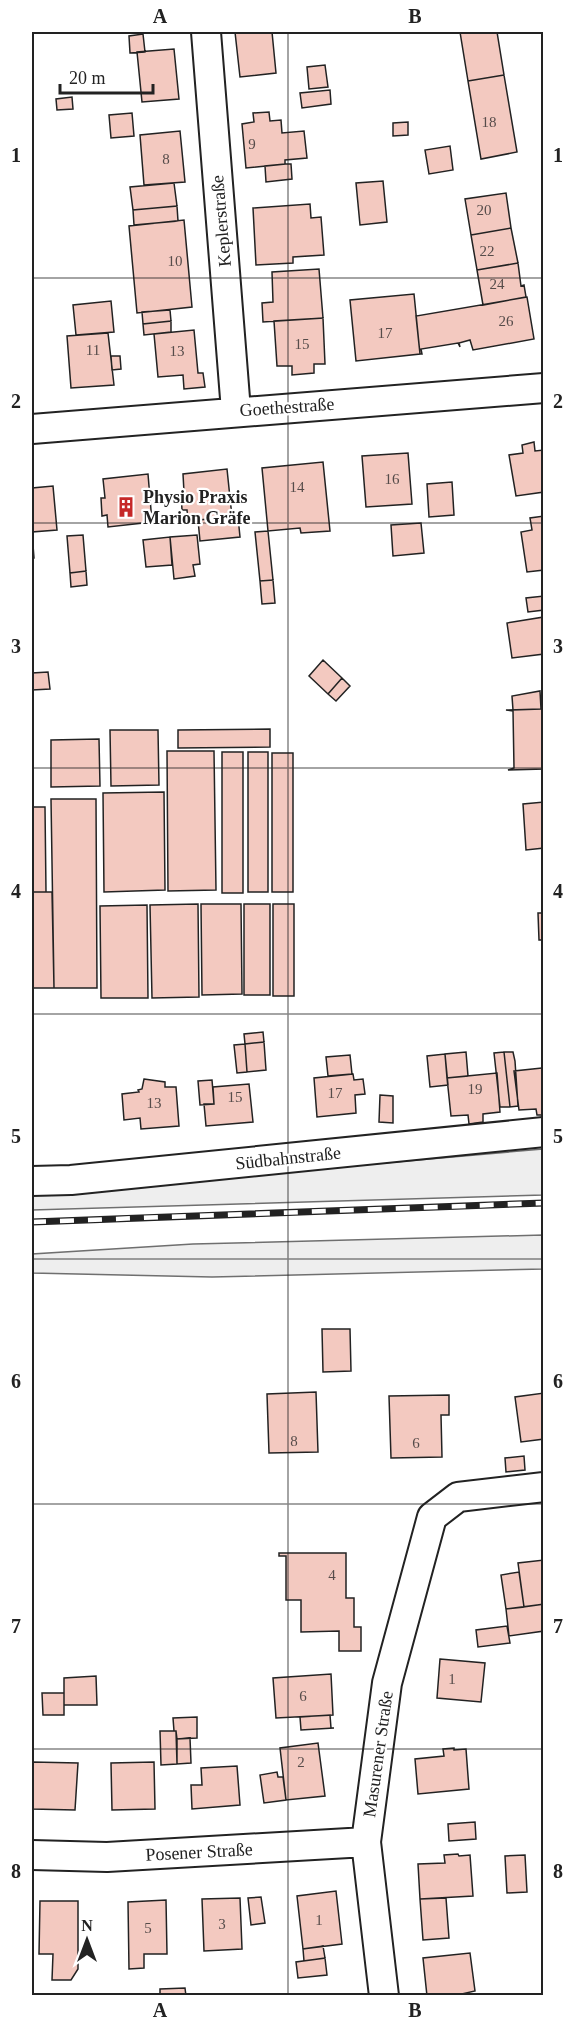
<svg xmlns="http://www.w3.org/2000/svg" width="575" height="2027" font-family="Georgia,serif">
	<rect width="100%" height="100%" fill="#fff"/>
	<!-- green -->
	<path fill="#eee" stroke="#6f6f6f" stroke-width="1.5" d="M543,1149V1195L32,1210V1190H72Z
		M543,1235V1269L212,1277L32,1273V1254L193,1244Z"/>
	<!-- building -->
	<path fill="#f3c9c0" stroke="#222" stroke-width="1.5" d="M235,32H272L276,73L240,77Z
		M460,32H497L504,75L468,81Z
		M143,34L145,52L130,53L129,36Z
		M174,49L179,99L142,102L137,52Z
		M325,65L328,87L309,89L307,67Z
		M504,75L517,152L481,159L468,81Z
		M330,90L331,104L302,108L300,93Z
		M72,97L73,109L57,110L56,99Z
		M269,112L270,121L281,120L282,133L304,131L307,158L285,160V164L246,168L242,124L254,122L253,113Z
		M132,113L134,136L111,138L109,115Z
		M408,122V135L393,136V123Z
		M180,131L185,182L144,185L140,135Z
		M450,146L453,170L429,174L425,150Z
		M285,164H291L292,179L266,182L265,166Z
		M383,181L387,222L360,225L356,183Z
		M174,183L177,206L133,210L130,187Z
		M506,193L511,228L471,235L465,199Z
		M310,204L311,218L321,217L324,255L293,257V263L256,265L253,208Z
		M177,206L178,221L134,225L133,210Z
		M184,220L192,307L137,313L129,226Z
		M511,228L518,263L477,270L471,235Z
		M518,263L521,286L524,285L526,297L483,305L477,270Z
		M319,269L323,318L263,322L262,303L273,302L272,272Z
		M414,294L420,354L356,361L350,300Z
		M527,297L534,339L473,350L470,340L459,343L460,347L458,343L421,349L422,354H420L416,316Z
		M111,301L114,332L76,335L73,305Z
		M170,310L171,321L143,324L142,312Z
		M323,318L325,364H314V373L292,375V366H277L274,321Z
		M171,321V332L144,335L143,324Z
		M194,330L198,373H203L205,387L184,389L183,375L158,377L154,334Z
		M108,333L114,385L71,388L67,336Z
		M111,356H120L121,369L112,370Z
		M534,442L535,451L544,450V492L516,496L509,455L523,453L522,445Z
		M408,453L412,504L366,507L362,456Z
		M323,462L330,531L301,533L300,528L268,531L262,468Z
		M227,469L232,517L188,521L187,510H182L181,493L184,492L183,474Z
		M148,474L152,522L108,527L107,515L102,516L101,498H105L103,479Z
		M452,482L454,515L429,517L427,484Z
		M53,486L57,530L32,532L34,558L32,559V488Z
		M544,516V570L527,572L521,532L532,530L530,518Z
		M232,517H238L240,537L200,541L198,520Z
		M421,523L424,553L393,556L391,525Z
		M268,531L273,580L260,581L255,532Z
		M83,535L86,571L70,573L67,536Z
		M197,535L200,564L193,565L195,576L174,579L170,537Z
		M170,537L172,565L146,567L143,540Z
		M86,571L87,585L71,587L70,573Z
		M273,580L275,603L262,604L260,581Z
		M544,596V610L528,612L526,598Z
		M544,617V654L512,658L507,623Z
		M323,660L342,678L328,694L309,676Z
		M48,672L50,689L32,690V673Z
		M342,678L350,686L336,701L328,694Z
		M540,691L541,709L513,710L512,696Z
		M541,709H544V769L508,770L514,768L513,711L506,710Z
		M270,729V747L178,748V730Z
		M110,730H158L159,785L111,786Z
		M99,739L100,786L51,787V740Z
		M167,751H214L216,890L168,891Z
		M222,752H243V893H222Z
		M248,752H268V892H248Z
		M272,753H293V892H272Z
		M164,792L165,890L104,892L103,793Z
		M51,799H96L97,988H54Z
		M544,802V848L526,850L523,804Z
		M32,807H45L46,892H32Z
		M32,892H52L54,988H32Z
		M198,904L199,997L152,998L150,905Z
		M201,904H241L242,994L202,995Z
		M244,904H270V995H244Z
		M273,904H294V996H273Z
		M147,905L148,998H101L100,906Z
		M538,913H544V940H539Z
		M263,1032L264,1042L245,1044L244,1034Z
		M264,1042L266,1070L247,1072L245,1044Z
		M245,1044L247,1072L237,1073L234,1045Z
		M466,1052L468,1076L447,1078L445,1054Z
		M504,1052L510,1107H500L494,1053Z
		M504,1052H513L515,1061L518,1106L510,1107Z
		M445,1054L448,1085L430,1087L427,1056Z
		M350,1055L352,1074L328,1076L326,1057Z
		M542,1068H544V1115H537L536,1109L519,1110L514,1071Z
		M497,1073L500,1112L483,1114V1122L469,1124L468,1115L451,1116L447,1078Z
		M353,1074L354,1080L363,1079L365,1094L355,1095L356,1113L317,1117L314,1078Z
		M144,1079L165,1082V1087H176L179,1126L141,1129L140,1118L124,1120L122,1094L139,1092L138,1090L142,1089Z
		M212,1080L214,1104L200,1105L198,1081Z
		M249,1084L253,1122L206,1126L204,1104H214L213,1087Z
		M380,1095L393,1096V1123L379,1122Z
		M322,1329H350L351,1371L323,1372Z
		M316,1392L318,1452L269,1453L267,1394Z
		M544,1393V1439L521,1442L515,1397Z
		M449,1395V1415H441L442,1457L391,1458L389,1396Z
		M524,1456L525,1470L506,1472L505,1458Z
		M279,1553H346V1598H354V1627H361V1651H339V1631L301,1632V1600H286V1556H279Z
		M544,1560V1604L524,1607L518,1563Z
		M519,1572L524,1607L506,1609L501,1575Z
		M544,1604V1631L509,1636L506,1609Z
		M507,1626L510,1643L478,1647L476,1630Z
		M440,1659L485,1663L481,1702L437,1698Z
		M331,1674L333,1715L276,1718L273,1678Z
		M96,1676L97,1705H64V1678Z
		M42,1693H64V1715H43Z
		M330,1715L331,1728H334L301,1730L300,1717Z
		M197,1717V1738L177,1739L176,1731H174L173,1718Z
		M160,1731H176L177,1764L161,1765Z
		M190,1738L191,1763L177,1764V1739Z
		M318,1743L325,1796L286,1800L280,1748Z
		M454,1748V1750L466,1749L469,1789L418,1794L415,1759L444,1756L443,1749Z
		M32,1762L78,1763L75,1810L32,1809Z
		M154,1762L155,1809L112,1810L111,1763Z
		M237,1766L240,1805L192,1809L191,1785H202L201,1768Z
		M277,1772L278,1777H283L286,1800L264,1803L260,1775Z
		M475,1822L476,1839L449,1841L448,1824Z
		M458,1854L459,1856L470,1855L473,1896L420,1899L418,1864L445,1863L444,1855Z
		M525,1855L527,1892L507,1893L505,1856Z
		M336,1891L342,1944L303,1949L297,1896Z
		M261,1897L265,1923L251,1925L248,1898Z
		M240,1898L242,1949L204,1951L202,1899Z
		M446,1898L449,1938L423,1940L420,1899Z
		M166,1900L167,1954H144V1968L129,1969L128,1902Z
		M40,1901H78V1969L71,1980H52L53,1954H39Z
		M323,1946L325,1958L304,1961L303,1949Z
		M470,1953L475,1991L453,1996H427L423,1958Z
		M325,1958L327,1975L298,1978L296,1962Z
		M185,1988L186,1996H160V1989Z"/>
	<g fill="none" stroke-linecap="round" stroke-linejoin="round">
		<!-- street casing -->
		<g stroke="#222" stroke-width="32">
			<path id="street" d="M206,32L236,411
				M32,429L544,388
				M32,1181L71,1180L544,1132
				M32,1855L107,1857L366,1842
				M384,1996L366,1842L387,1683L432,1517L458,1497L544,1487"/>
		</g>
		<!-- street -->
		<use href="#street" stroke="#fff" stroke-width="28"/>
		<!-- rail casing -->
		<g stroke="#222" stroke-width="7">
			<path id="rail" d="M32,1222L544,1203"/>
		</g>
		<!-- rail -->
		<use href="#rail" stroke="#fff" stroke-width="4.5" stroke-dasharray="14" stroke-linecap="butt"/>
	</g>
	<!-- grid -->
	<path fill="none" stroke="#222" stroke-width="1.5" stroke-opacity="0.55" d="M288,32V1996M32,278H544M32,523H544M32,768H544M32,1014H544M32,1259H544M32,1504H544M32,1749H544"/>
	<!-- icons -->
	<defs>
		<g id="building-bare" transform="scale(1.62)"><path d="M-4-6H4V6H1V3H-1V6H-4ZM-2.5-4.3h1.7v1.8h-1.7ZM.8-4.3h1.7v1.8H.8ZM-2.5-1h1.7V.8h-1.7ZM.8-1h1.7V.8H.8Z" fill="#c62828" stroke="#fff" stroke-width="2.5" paint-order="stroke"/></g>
	</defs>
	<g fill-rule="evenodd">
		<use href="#building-bare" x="126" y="507"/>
	</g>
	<g text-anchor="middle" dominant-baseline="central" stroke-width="4.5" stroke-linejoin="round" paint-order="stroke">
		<!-- number labels -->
		<g font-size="15" fill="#564c4a">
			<text x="489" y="122">18</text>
			<text x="252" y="144">9</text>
			<text x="166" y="159">8</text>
			<text x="484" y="210">20</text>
			<text x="487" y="251">22</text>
			<text x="175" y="261">10</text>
			<text x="497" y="284">24</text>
			<text x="506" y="321">26</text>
			<text x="385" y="333">17</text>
			<text x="302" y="344">15</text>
			<text x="93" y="350">11</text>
			<text x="177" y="351">13</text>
			<text x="392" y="479">16</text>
			<text x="297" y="487">14</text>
			<text x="475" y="1089">19</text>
			<text x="335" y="1093">17</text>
			<text x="235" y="1097">15</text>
			<text x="154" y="1103">13</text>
			<text x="294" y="1441">8</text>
			<text x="416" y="1443">6</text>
			<text x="332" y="1575">4</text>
			<text x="452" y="1679">1</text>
			<text x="303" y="1696">6</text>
			<text x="301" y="1762">2</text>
			<text x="319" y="1920">1</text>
			<text x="222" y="1924">3</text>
			<text x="148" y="1928">5</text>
		</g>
		<!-- street labels -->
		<g font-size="18" fill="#222" stroke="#fff">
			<text transform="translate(221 221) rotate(-95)">Keplerstraße</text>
			<text transform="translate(287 407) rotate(-4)">Goethestraße</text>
			<text transform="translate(288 1158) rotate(-6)">Südbahnstraße</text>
			<text transform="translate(378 1754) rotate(-82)">Masurener Straße</text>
			<text transform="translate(199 1852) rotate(-3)">Posener Straße</text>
		</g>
		<!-- poi labels -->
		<g font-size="18" font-weight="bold" fill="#222" stroke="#fff" text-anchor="start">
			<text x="143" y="497">Physio Praxis<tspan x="143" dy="21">Marion Gräfe</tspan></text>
		</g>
	</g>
	<!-- border -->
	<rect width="575" height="2027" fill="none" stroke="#ffffff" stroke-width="66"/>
	<!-- north arrow -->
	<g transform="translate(87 1940)" stroke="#ffffff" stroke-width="4.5" paint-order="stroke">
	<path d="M0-4.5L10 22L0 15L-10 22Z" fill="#222222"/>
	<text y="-9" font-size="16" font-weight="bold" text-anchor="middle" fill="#222222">N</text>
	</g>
	<!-- scale -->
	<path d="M60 84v9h93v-9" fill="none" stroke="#222222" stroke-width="3"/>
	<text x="69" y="84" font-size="18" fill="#222222" stroke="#ffffff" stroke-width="4.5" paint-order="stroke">20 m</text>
	<rect x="33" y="33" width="509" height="1961" fill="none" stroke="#222" stroke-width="2"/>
	<g font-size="20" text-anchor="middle" font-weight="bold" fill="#222">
		<text x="160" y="23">A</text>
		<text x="415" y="23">B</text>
		<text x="16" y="162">1</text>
		<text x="558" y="162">1</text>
		<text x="16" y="408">2</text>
		<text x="558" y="408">2</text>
		<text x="16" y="653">3</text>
		<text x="558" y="653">3</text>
		<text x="16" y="898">4</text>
		<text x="558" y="898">4</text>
		<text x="16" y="1143">5</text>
		<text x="558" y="1143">5</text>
		<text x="16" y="1388">6</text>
		<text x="558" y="1388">6</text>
		<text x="16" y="1633">7</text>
		<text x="558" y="1633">7</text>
		<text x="16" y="1878">8</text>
		<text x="558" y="1878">8</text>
		<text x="160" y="2017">A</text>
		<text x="415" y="2017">B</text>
	</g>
</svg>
